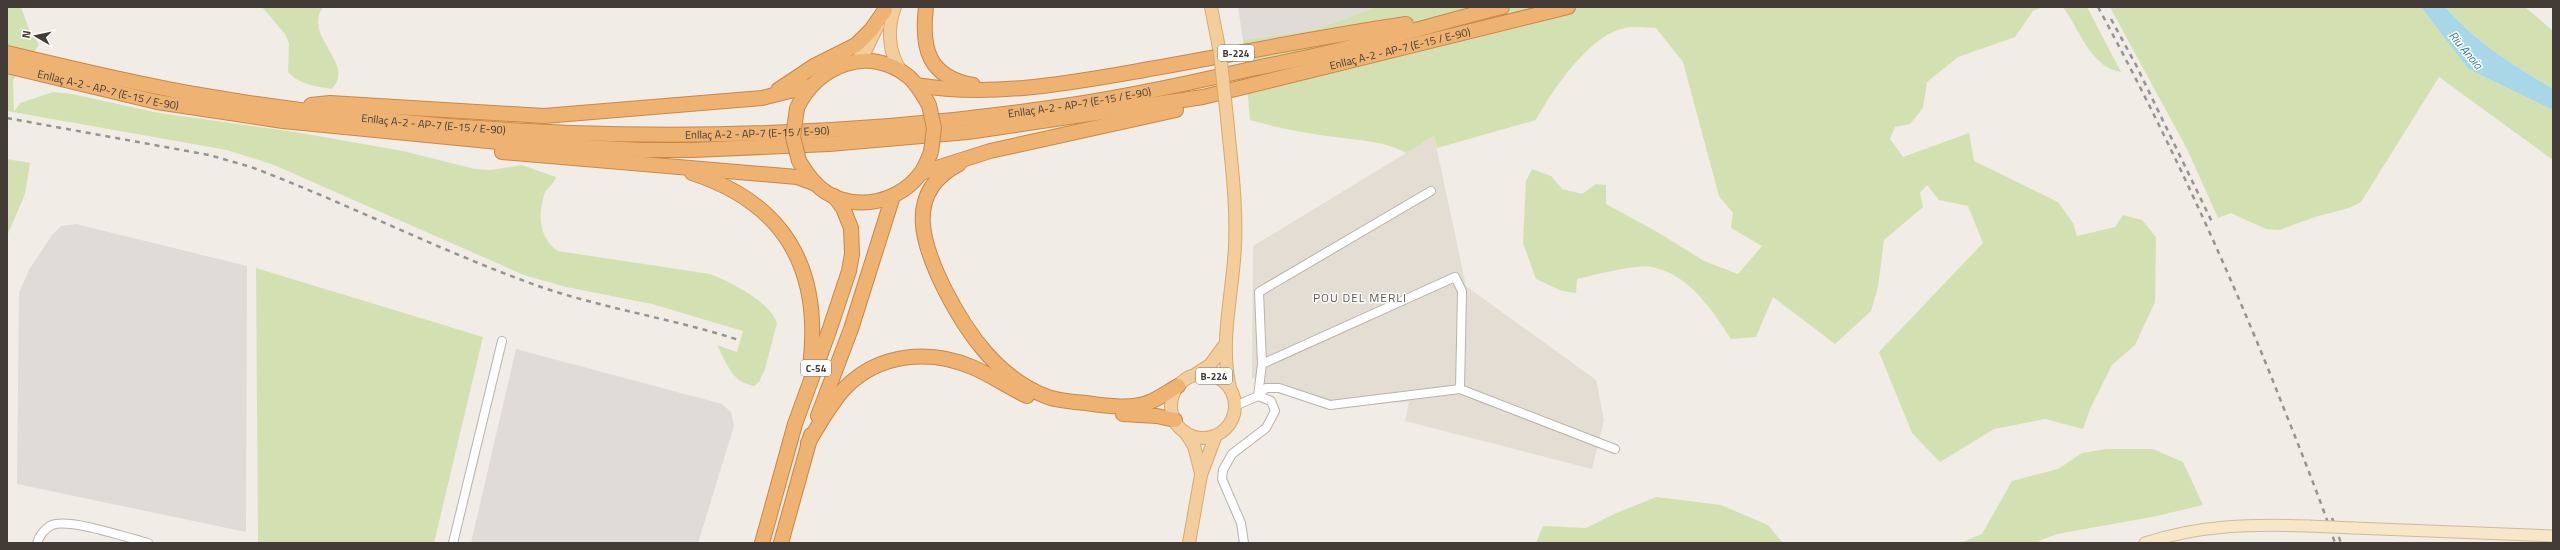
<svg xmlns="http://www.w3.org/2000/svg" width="2560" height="550" font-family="'Titillium Web',sans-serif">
	<rect width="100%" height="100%" fill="#f1ece6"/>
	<!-- residential -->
	<path fill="#e4ddd4" d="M1434,136L1466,286L1596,380L1604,420L1592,469L1405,421L1409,402L1329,406L1290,397L1252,378L1253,246Z"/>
	<!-- industrial -->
	<path fill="#e0dbd7" d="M1238,7H1376L1314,30L1243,40Z
		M76,224L247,266L246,532L17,484L19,293L29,270L52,235L61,226Z
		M516,349L722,404L731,412L734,426L698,543H471Z"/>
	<!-- green -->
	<path fill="#d3e1b2" d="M7,7H21L29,29L39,45L13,80L14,112L20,103L53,92L72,94L159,113L295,132L403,151L475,169L490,170L522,165L556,177C554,185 546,188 544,195C538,215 539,239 558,251L710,274C731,282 769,301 777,323L765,369L759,382L754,386C731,382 727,363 717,345L737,352L743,331L652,304L566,287L524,275L274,165L227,150L7,111Z
		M262,7H323C305,33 343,56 338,78C338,82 334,86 332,89C315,86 300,85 288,72L289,43L285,34Z
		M1376,7H2043L2033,11L2015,37L1958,57L1927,82L1923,108L1910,124L1895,127L1890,139L1903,157L1969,133L1974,161L2058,202L2073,223L2077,236L2115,227L2123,215L2142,220L2156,237L2155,302L2135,345L2112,365L2090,409L2083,429L2045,419L1994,429L1940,462L1912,433L1879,352L1983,243L1968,206L1939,200L1927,185L1920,193L1923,207L1884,240L1878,287L1871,311L1835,344L1773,297L1756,337L1731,339C1712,310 1689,274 1652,267C1634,264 1595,275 1577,279L1576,293L1562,291L1536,279L1523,243L1526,181L1532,169L1551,176L1562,189L1582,194L1596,184L1606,185V204L1659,233L1704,261L1738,274L1762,246L1731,228L1733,213L1719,196L1683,62L1656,28C1646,28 1634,26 1625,28C1589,35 1552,91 1536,120L1437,148L1434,136L1406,153C1387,142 1365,141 1343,138C1312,134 1280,129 1250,120L1243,40L1314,30Z
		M2063,7H2087L2121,72C2117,71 2111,70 2107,67C2086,54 2077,26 2063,7Z
		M2110,7H2421L2468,69L2553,110V160L2439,77L2361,202L2349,208L2315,217L2279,230L2266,229L2231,213L2218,218L2187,149Z
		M2445,7H2525L2553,31V89C2511,63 2479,45 2445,7Z
		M7,159L30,163L25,194L7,236Z
		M256,268L483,337L434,543H258Z
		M2106,449H2153L2183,462L2203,505L2157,516L2057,534L2039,541L2040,543H1960L1982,534L2012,481L2058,469L2082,453Z
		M1656,497L1721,505L1768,525L1783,543H1536L1543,526L1586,528L1614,514Z"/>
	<!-- water -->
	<path fill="#a8d7e8" d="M2421,7H2445C2479,45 2511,63 2553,89V110L2468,69Z"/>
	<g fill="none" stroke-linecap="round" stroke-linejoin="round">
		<!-- street casing -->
		<g stroke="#bbb2a9" stroke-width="10">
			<path id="street" d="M1262,364L1455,277L1462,291L1460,389
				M1258,396L1262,364L1259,292L1431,191
				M1235,406L1258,396L1266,388H1279L1330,405L1460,389L1615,449
				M37,543C39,536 45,528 52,525C70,518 128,538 148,543
				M453,543L502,341
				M1244,543L1241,523L1222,479L1223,470L1232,454L1266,428L1275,411L1271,401L1258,396"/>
		</g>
		<!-- secondary casing -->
		<g stroke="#cfba9c" stroke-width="13">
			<path id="secondary" d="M2354,528L2553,536
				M2145,543C2199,525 2252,524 2308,526"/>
		</g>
		<!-- primary casing -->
		<g stroke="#d6a86e" stroke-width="14">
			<path id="primary" d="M895,7C887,28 888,52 901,71
				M1211,7L1220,53
				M856,61L865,52L878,25
				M1227,118C1231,160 1237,203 1235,246C1233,293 1219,342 1230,388
				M1196,374L1210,365L1224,346
				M1171 406a32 32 0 1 1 64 0a32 32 0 1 1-64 0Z
				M1185,432L1194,446L1201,473
				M1189,543L1201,475L1216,435"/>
		</g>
		<!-- highway casing -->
		<g stroke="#cc8645" stroke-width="16">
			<g id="highway">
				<path d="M926,7C921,48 928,77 973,85"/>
				<path id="s1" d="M7,53C71,68 135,84 200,95C475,142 766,148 1042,109C1112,100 1182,85 1251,69C1286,62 1321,55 1355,46C1404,34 1453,19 1502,7"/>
				<path id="s2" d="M7,66L157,102L283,121L509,143L641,150H693L829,144L968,132L1203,97L1568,7"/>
				<path d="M916,85C991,98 1070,83 1144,70C1231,55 1318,37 1406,24"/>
				<path d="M778,90L814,66L856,45L871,30L885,10"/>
				<path d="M311,105L330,103L544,116L762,98L810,86"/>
				<path d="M797,108C817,65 869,44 909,77C918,85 923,95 929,105"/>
				<path d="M502,152L797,177L816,184"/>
				<path d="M799,161C804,169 809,177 815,183C844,214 896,206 920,174C925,168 928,159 931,152"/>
				<path d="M959,164C902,193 924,248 945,290C968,335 999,379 1048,397C1059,401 1074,402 1086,403C1106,406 1134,410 1152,401C1161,397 1169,391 1178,386"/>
				<path d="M692,173C787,204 822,271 810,367"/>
				<path d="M921,173L990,151L1176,110"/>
				<path d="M1123,414L1157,416L1175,420"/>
				<path d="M818,416L851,329L893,196"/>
				<path d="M808,443C819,425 830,404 845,388C879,353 930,349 972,367C991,375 1008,387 1027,396"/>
				<path d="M762,543L795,424L829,331L849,271L852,254L851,228L843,208L834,196"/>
				<path d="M781,543L811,435"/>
			</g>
		</g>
		<!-- street -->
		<use href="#street" stroke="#fff" stroke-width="8"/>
		<!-- secondary -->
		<use href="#secondary" stroke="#f8e6c8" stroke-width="11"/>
		<!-- primary -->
		<use href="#primary" stroke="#f3ce9c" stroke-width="12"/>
		<!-- highway -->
		<use href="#highway" stroke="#eeb373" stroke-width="14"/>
		<!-- rail -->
		<path stroke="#949494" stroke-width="2.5" stroke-dasharray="5 5" stroke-linecap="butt" d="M2098,7C2163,127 2220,250 2271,376C2293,432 2316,487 2335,543
			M2111,19L2136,65L2212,222
			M7,118L209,155L251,167C349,204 442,252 541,287C606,309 674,319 739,340
			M2332,518L2341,543"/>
		<!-- secondary-bridge casing -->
		<g stroke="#cfba9c" stroke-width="13" stroke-linecap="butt">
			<path id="secondary-bridge" d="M2308,526L2354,528"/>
		</g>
		<!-- primary-bridge casing -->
		<g stroke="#d6a86e" stroke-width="14" stroke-linecap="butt">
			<path id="primary-bridge" d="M1220,53L1227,118"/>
		</g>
		<!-- highway-bridge casing -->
		<g stroke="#cc8645" stroke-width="16" stroke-linecap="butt">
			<path id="highway-bridge" d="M929,105L934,128L931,152
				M797,108L793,137L799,161"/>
		</g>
		<!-- secondary-bridge -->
		<use href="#secondary-bridge" stroke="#f8e6c8" stroke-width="11"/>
		<!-- primary-bridge -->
		<use href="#primary-bridge" stroke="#f3ce9c" stroke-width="12"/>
		<!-- highway-bridge -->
		<use href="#highway-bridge" stroke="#eeb373" stroke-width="14"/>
	</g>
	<g text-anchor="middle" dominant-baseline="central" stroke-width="3" stroke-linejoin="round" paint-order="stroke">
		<!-- shield labels -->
		<g fill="#fff" stroke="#7b7672" stroke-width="1">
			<rect x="1218" y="45" width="36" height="16" rx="3"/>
			<rect x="801" y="360" width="30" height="16" rx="3"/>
			<rect x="1196" y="368" width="36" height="16" rx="3"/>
		</g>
		<g font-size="10" font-weight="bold" fill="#433c36">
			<text x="1236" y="53">B-224</text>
			<text x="816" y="368">C-54</text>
			<text x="1214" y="376">B-224</text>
		</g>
		<!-- street labels -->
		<g font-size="11" fill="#433c36" stroke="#fff">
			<text stroke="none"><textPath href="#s2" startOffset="1409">Enllaç A-2 - AP-7 (E-15 / E-90)</textPath></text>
			<text stroke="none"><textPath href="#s2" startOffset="104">Enllaç A-2 - AP-7 (E-15 / E-90)</textPath></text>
			<text stroke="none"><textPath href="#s1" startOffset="1081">Enllaç A-2 - AP-7 (E-15 / E-90)</textPath></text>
			<text stroke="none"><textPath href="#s1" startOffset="433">Enllaç A-2 - AP-7 (E-15 / E-90)</textPath></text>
			<text stroke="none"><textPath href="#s1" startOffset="757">Enllaç A-2 - AP-7 (E-15 / E-90)</textPath></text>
		</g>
		<!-- water labels -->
		<g font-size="12" font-style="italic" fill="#377a94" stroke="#fff">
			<text transform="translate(2466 50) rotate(50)">Riu Anoia</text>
		</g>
		<!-- neighbourhood labels -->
		<g font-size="12" letter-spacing="1" fill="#64584e" stroke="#fff">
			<text x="1360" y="297">POU DEL MERLI</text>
		</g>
	</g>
	<!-- border -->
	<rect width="2560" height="550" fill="none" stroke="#433c36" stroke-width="16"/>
	<!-- north arrow -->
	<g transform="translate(36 36) rotate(279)" stroke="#ffffff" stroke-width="3" paint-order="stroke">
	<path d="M0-3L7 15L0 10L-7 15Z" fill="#433c36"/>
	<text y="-6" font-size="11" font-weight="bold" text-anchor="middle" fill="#433c36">N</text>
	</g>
</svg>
